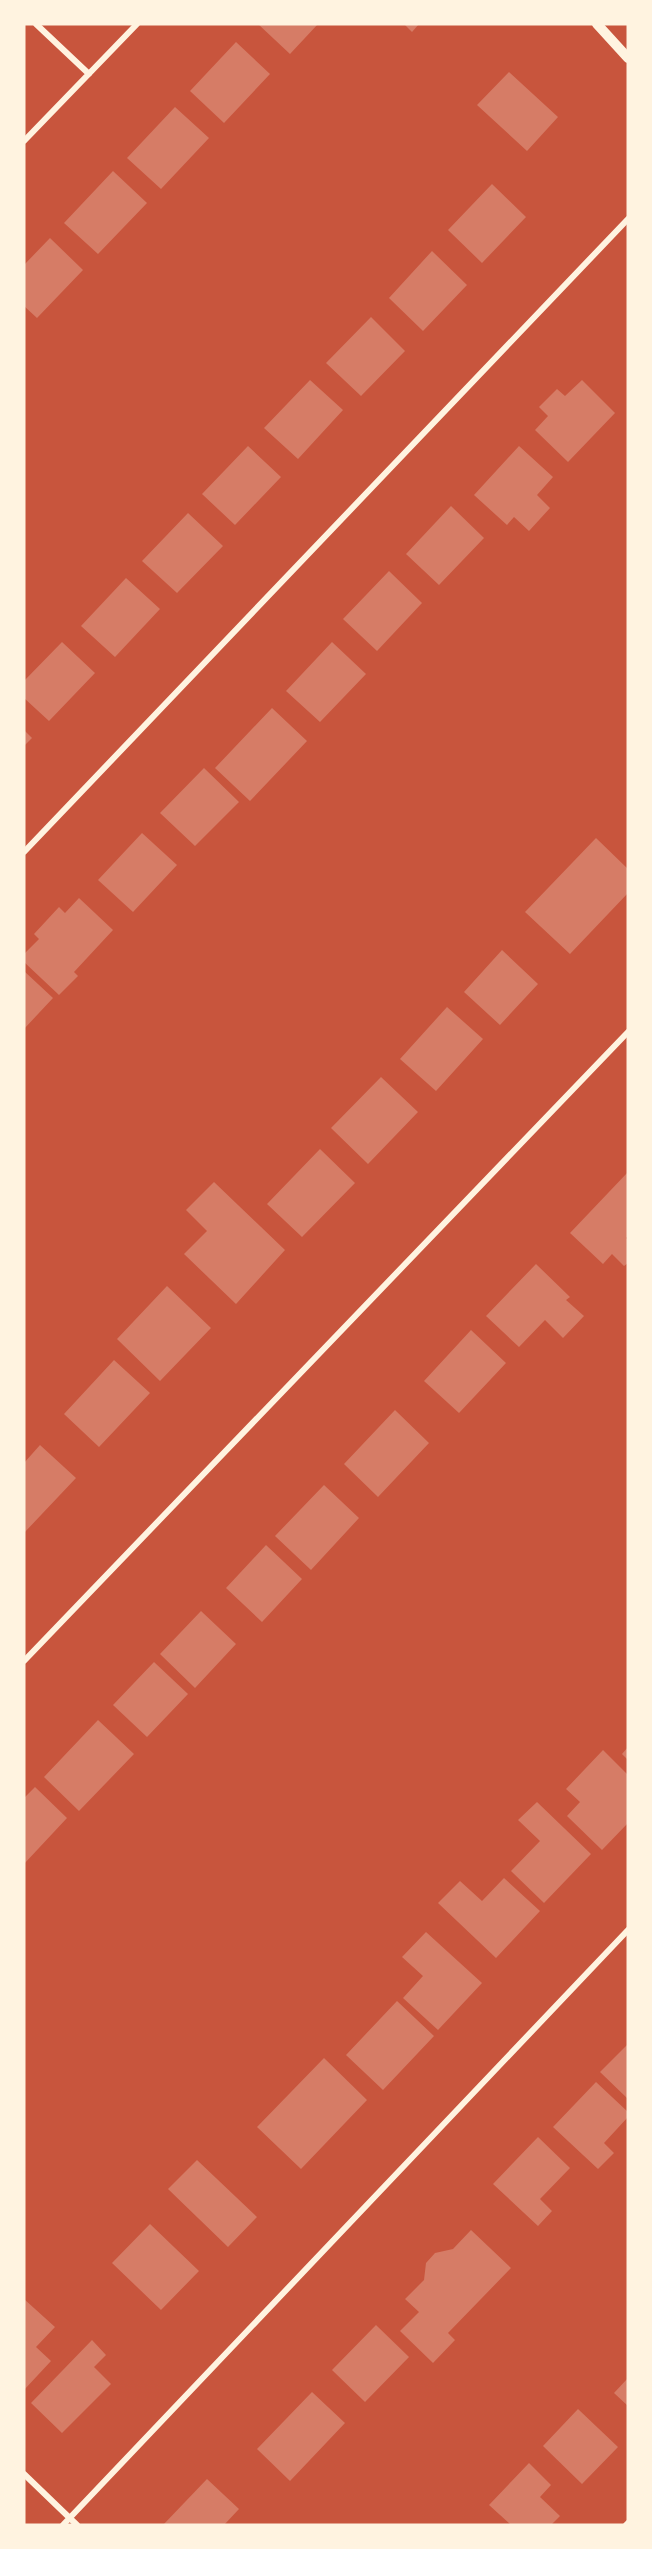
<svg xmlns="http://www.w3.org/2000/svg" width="652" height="2549" font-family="Cabin,sans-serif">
	<rect width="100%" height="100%" fill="#c8553d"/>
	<!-- building -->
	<path fill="#d67c66" d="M258,24H318L290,54Z
		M404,24H419L412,32Z
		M236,42L270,74L224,123L190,91Z
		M509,72L558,117L527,151L477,105Z
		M175,107L209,138L161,189L127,158Z
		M113,171L147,203L98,254L64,223Z
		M492,184L526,217L482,263L448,230Z
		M50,238L83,270L37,318L24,306V265Z
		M432,251L467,285L423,331L389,298Z
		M371,317L405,351L361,396L326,363Z
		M310,380L343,410L298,459L264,428Z
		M582,380L615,413L568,462L535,430L548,416L539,407L557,389L565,396Z
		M248,446L281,477L235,525L202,494Z
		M519,446L553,477L537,495L550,508L529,531L514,517L507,525L474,495Z
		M451,506L484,538L439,585L406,554Z
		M188,513L223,546L177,593L142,561Z
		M389,571L422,603L377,651L343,619Z
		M126,578L160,609L115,657L81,626Z
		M62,642L95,673L49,721L24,698V681Z
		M332,642L366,674L320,722L286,691Z
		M272,708L307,741L250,801L215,768Z
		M24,730L32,738L24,746Z
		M204,768L239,802L195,846L160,813Z
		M142,833L177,865L133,912L98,880Z
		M596,838L628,869V893L570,954L525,912Z
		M79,898L113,930L74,972L78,976L59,995L24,962V954L39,939L34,934L59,907L65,913Z
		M502,950L538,984L500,1025L464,992Z
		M24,971L53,998L24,1029Z
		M447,1007L483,1039L436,1091L400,1059Z
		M381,1077L418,1112L368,1164L331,1128Z
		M320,1149L355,1183L302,1237L267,1204Z
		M628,1172V1236L626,1238L628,1240V1263L624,1266L612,1254L603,1264L570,1233Z
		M214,1182L285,1250L236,1304L184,1254L207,1231L186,1210Z
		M536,1264L570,1297L566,1300L584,1316L563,1338L545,1320L519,1347L486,1316Z
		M167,1286L211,1328L160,1381L117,1339Z
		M471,1330L506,1363L459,1413L424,1381Z
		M114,1360L150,1393L99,1447L64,1414Z
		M395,1410L429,1443L378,1497L344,1464Z
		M40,1445L76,1478L24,1533V1463Z
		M324,1485L359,1518L311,1570L275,1536Z
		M266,1545L302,1579L262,1622L226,1588Z
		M201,1611L236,1644L195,1688L160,1654Z
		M154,1662L188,1694L147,1737L113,1705Z
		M98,1720L134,1754L79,1811L44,1777Z
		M628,1747V1760L622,1754Z
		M603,1750L628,1775V1823L602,1850L567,1816L580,1802L566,1789Z
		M35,1787L67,1818L24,1864V1798Z
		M537,1802L591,1854L544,1903L511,1871L540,1841L518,1820Z
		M504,1878L540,1911L496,1958L438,1903L460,1881L482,1901Z
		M426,1932L482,1983L438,2030L403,1998L423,1976L402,1957Z
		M397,2001L434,2036L383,2090L346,2055Z
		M628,2044V2099L600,2072Z
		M324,2058L367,2100L301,2169L257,2127Z
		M596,2082L628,2112V2117L604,2143L614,2153L598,2169L553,2127Z
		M538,2137L570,2168L540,2199L552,2211L538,2226L493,2184Z
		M197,2160L257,2217L228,2247L168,2189Z
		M150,2224L199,2271L161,2310L112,2263Z
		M471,2230L511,2268L448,2333L455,2340L433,2363L400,2331L419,2312L405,2299L424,2280L426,2263L435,2253L453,2249Z
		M24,2299L55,2327L36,2347L51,2361L24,2390Z
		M376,2325L409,2357L365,2402L332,2370Z
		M92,2340L106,2355L94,2367L111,2384L62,2433L31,2403Z
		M628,2378V2406L614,2393Z
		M312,2392L345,2423L290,2481L257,2449Z
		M578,2409L618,2447L582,2484L543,2446Z
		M529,2463L551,2485L540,2497L560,2516L551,2525H511L489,2505Z
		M207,2479L239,2509L224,2525H163Z"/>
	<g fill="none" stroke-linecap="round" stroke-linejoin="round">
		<!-- minor -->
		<path stroke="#fff3e0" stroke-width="6" d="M36,24L89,74
			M24,141L137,24
			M24,852L628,219
			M24,1661L628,1032
			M24,2474L77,2525
			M63,2525L628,1930
			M626,2525L628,2523"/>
		<!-- tertiary -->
		<path stroke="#fff3e0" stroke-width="10" d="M597,24L628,58"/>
	</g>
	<!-- border -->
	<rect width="652" height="2549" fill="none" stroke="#fff3e0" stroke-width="51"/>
</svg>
